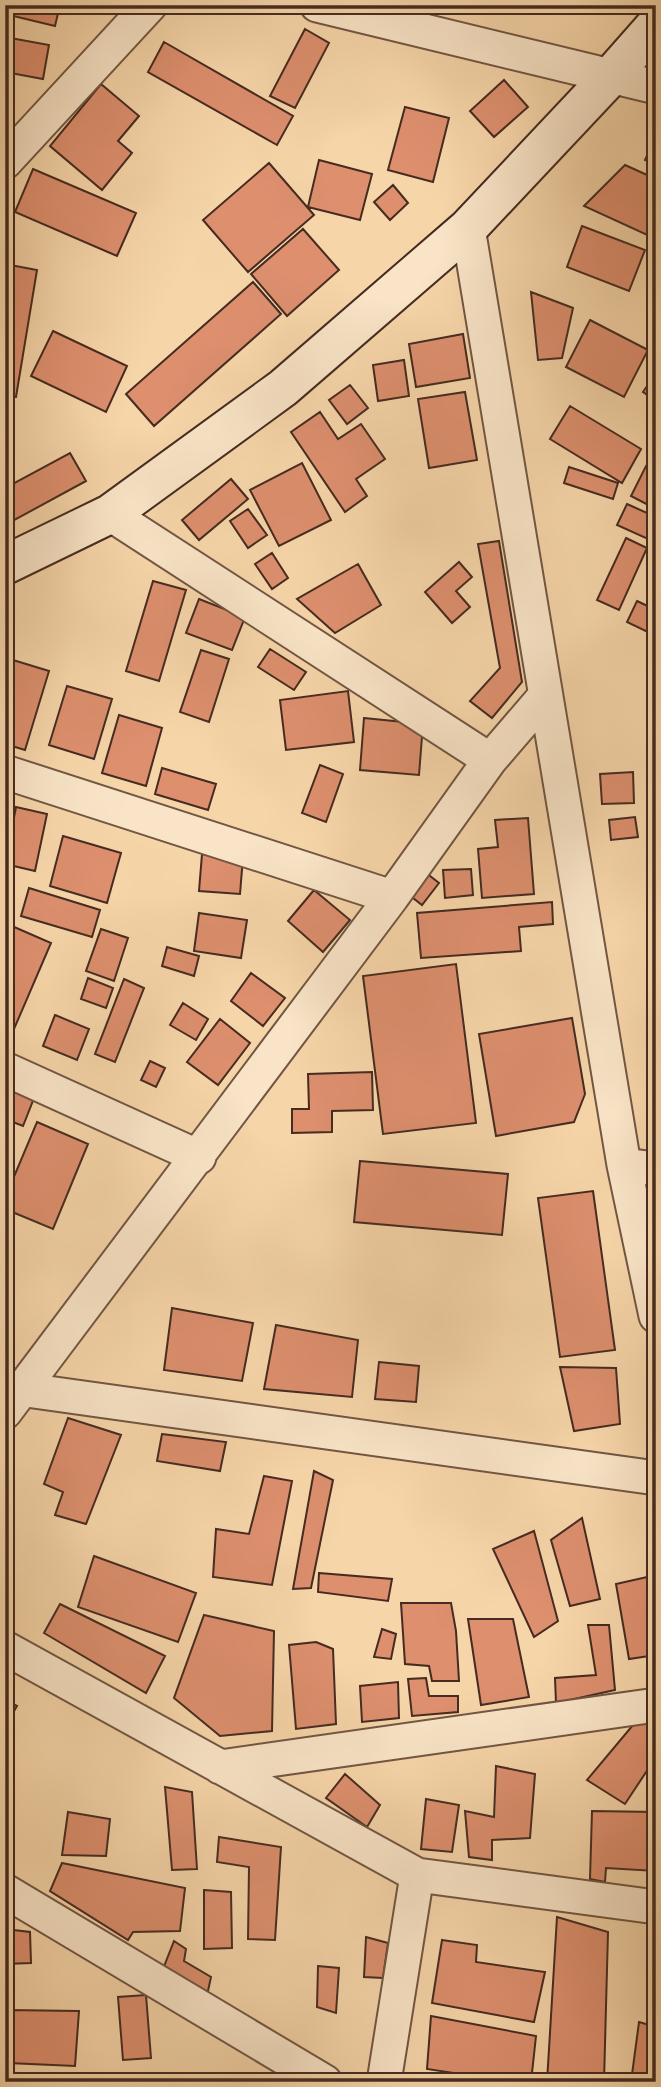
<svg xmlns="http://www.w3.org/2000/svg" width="661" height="2087" font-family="'IM FELL French Canon',serif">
	<rect width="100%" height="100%" fill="#f6d5a9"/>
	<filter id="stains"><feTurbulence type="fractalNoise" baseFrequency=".00286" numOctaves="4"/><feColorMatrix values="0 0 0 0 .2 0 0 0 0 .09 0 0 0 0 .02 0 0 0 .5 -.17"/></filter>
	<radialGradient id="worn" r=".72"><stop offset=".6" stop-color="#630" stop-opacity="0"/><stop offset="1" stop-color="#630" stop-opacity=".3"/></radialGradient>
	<!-- building -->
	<path fill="#dd8f6e" stroke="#452b21" stroke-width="2" d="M7,5H60L55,26L5,14Z
		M305,29L329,43L295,108L270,96Z
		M5,37L49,45L43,79L5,72Z
		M164,42L293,116L277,145L148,72Z
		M504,80L528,107L494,137L470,111Z
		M101,84L139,116L118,141L132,153L102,190L50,146Z
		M405,107L449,118L433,182L388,170Z
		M656,135V165L645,160Z
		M319,160L372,174L360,220L308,207Z
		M269,163L314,215L248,272L203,220Z
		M625,165L656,179V239L584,206Z
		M33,169L136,213L117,256L15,212Z
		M393,185L408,203L390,220L374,202Z
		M582,226L645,250L629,291L567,267Z
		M303,229L339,270L287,316L251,274Z
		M5,264L37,270L16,397L5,396Z
		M253,282L281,314L154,426L126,394Z
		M531,292L573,308L562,358L538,360Z
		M590,320L648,350L624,397L566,367Z
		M53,331L127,366L106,412L31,376Z
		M463,334L470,378L416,387L409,344Z
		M404,360L409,396L378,401L373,365Z
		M656,373V401L643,392Z
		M350,385L368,408L347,424L329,400Z
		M465,392L477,460L429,468L418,399Z
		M570,406L641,449L622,483L550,439Z
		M320,412L338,439L361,424L385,459L356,479L367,496L345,512L291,432Z
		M70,453L86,481L7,524L5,521V488Z
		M302,463L331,520L279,546L250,490Z
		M646,466L656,471V509L631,496Z
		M569,467L618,483L613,499L564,483Z
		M231,479L248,499L199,540L182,520Z
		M627,504L656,517L648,539L617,525Z
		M248,509L267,535L248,548L230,521Z
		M626,538L647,548L619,610L597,600Z
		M499,541L522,682L492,718L470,701L500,668L478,544Z
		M272,553L288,578L272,589L255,564Z
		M459,562L472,577L456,591L470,607L452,623L425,592Z
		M358,564L381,605L335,633L297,599Z
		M153,581L186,590L159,681L126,671Z
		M199,599L245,617L232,650L186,633Z
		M637,601L656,610V636L627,622Z
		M270,649L306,672L294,690L258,667Z
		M201,650L229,659L209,722L180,712Z
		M13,660L49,671L25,750L5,744V687Z
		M67,686L112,699L94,759L49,745Z
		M348,691L354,742L286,750L280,700Z
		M119,715L162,728L146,786L102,773Z
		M364,718L423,724L419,775L360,770Z
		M320,765L343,774L326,822L302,813Z
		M162,768L216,784L208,810L155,794Z
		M633,772L634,803L602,804L600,774Z
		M5,791L14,794L5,822Z
		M16,807L47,814L35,871L5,864Z
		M635,817L638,837L611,840L609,820Z
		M528,818L534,894L482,898L478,849L498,847L495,820Z
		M63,836L121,853L107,903L50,886Z
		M202,854L243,857L240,894L199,891Z
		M471,869L473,895L445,898L443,870Z
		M425,872L439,883L422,905L408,894Z
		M29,888L100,910L92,937L21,916Z
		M314,890L350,920L323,952L288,921Z
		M552,902L553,924L519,927L521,951L421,958L417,913Z
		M199,913L247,920L241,958L194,951Z
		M5,923L51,943L14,1029L5,1025Z
		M101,929L128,938L114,981L86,971Z
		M167,947L199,956L194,976L162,966Z
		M456,964L476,1123L383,1134L363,976Z
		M251,973L285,998L263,1026L231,1001Z
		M88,978L113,988L106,1008L81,999Z
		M124,979L144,988L115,1062L95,1054Z
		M183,1003L208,1019L196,1040L170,1025Z
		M55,1015L89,1029L77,1060L43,1046Z
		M572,1018L585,1094L574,1122L496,1136L479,1034Z
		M220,1019L250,1043L218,1085L187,1062Z
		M150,1061L165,1068L156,1087L141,1080Z
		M372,1072L373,1110L332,1111V1132L292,1133V1109H309L308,1074Z
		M5,1081L36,1093L23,1126L5,1119Z
		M656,1085V1141L654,1142L647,1086Z
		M37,1122L88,1144L53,1229L5,1209V1198Z
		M360,1161L508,1174L502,1235L354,1222Z
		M593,1191L615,1350L560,1357L538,1198Z
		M172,1308L253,1323L242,1381L164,1370Z
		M276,1325L358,1340L352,1397L264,1389Z
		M379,1362L419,1366L416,1402L375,1399Z
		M560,1367L616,1368L620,1424L574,1431Z
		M68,1418L121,1435L86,1524L55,1515L63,1492L44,1484Z
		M162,1434L226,1442L220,1471L157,1461Z
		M314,1471L333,1480L311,1588L293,1589Z
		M264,1476L292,1481L272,1585L213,1577L216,1529L249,1534Z
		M582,1518L600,1599L570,1606L551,1540Z
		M534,1531L558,1621L534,1637L493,1549Z
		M94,1556L196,1593L178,1642L78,1607Z
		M319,1573L392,1579L388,1601L318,1592Z
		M656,1575V1655L629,1659L616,1584Z
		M5,1591L12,1595L5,1606Z
		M401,1603H451L456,1631L459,1681H432L429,1666L405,1664Z
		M60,1604L165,1656L146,1693L44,1633Z
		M204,1615L274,1631L272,1731L220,1736L174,1698Z
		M468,1619H513L529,1697L481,1705Z
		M588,1625H609L615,1690L556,1703L555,1678L596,1675Z
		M382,1629L396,1634L391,1659L374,1657Z
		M316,1642L333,1649L336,1724L296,1729L289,1645Z
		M426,1678L429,1696H458V1712L412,1716L408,1679Z
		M398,1682L399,1718L362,1722L360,1686Z
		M5,1700L17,1706L5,1727Z
		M643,1713L656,1720V1757L625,1804L587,1780Z
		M496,1766L535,1774L530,1838L492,1840V1860L469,1857L465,1811L494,1817Z
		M345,1774L380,1805L367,1827L326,1798Z
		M165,1787L192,1792L197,1869L172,1870Z
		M426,1799L459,1805L452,1852L421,1849Z
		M592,1811L656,1812V1871L606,1868L605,1882L590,1879Z
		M68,1812L110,1819L106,1856L62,1855Z
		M219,1837L281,1847L275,1940L248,1939L249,1867L217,1862Z
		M62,1863L185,1888L180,1931L133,1932L128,1940L50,1891Z
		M204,1890L231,1892L232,1948L204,1949Z
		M557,1917L608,1932L604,2082H547Z
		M5,1929L30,1932L31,1963L5,1964Z
		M366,1937L388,1943L383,1978L364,1977Z
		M442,1940L477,1945L476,1962L545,1972L534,2022L432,2003Z
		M174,1941L186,1949L184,1961L211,1977L206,2000L163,1969Z
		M318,1966L339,1968L336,2013L317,2007Z
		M146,1995L151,2058L123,2060L118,1997Z
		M7,2010L79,2011L75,2066L8,2063Z
		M431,2016L536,2036L531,2082H513L427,2069Z
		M639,2022L656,2027V2082H631Z"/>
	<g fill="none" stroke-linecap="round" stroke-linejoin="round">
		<!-- street casing -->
		<g stroke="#715643" stroke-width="37">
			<path id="street" d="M317,5L656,87
				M5,162L150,5
				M468,228L624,1165L656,1316
				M110,514L490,760
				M5,772L392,897
				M5,1069L199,1157
				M624,1165L656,1169
				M5,1387L656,1478
				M5,1412L392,897L490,760L545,696
				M5,1648L417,1875L656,1907
				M220,1767L656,1705
				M5,1891L325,2082
				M384,2082L417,1875"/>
		</g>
		<!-- secondary casing -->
		<g stroke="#452b21" stroke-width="42">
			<path id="secondary" d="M5,565L110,514L283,388L468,228L611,76L656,25"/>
		</g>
		<!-- street -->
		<use href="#street" stroke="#f9e4c7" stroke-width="33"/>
		<!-- secondary -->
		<use href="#secondary" stroke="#f9e4c7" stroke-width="38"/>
	</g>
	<!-- margin -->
	<rect width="661" height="2087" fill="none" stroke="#f6d5a9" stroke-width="28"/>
	<rect x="7" y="7" width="647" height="2073" fill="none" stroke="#452b21" stroke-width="3.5"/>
	<rect x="14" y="14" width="633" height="2059" fill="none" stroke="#452b21" stroke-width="2"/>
	<rect width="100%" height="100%" filter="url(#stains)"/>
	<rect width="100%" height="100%" fill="url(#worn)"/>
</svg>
